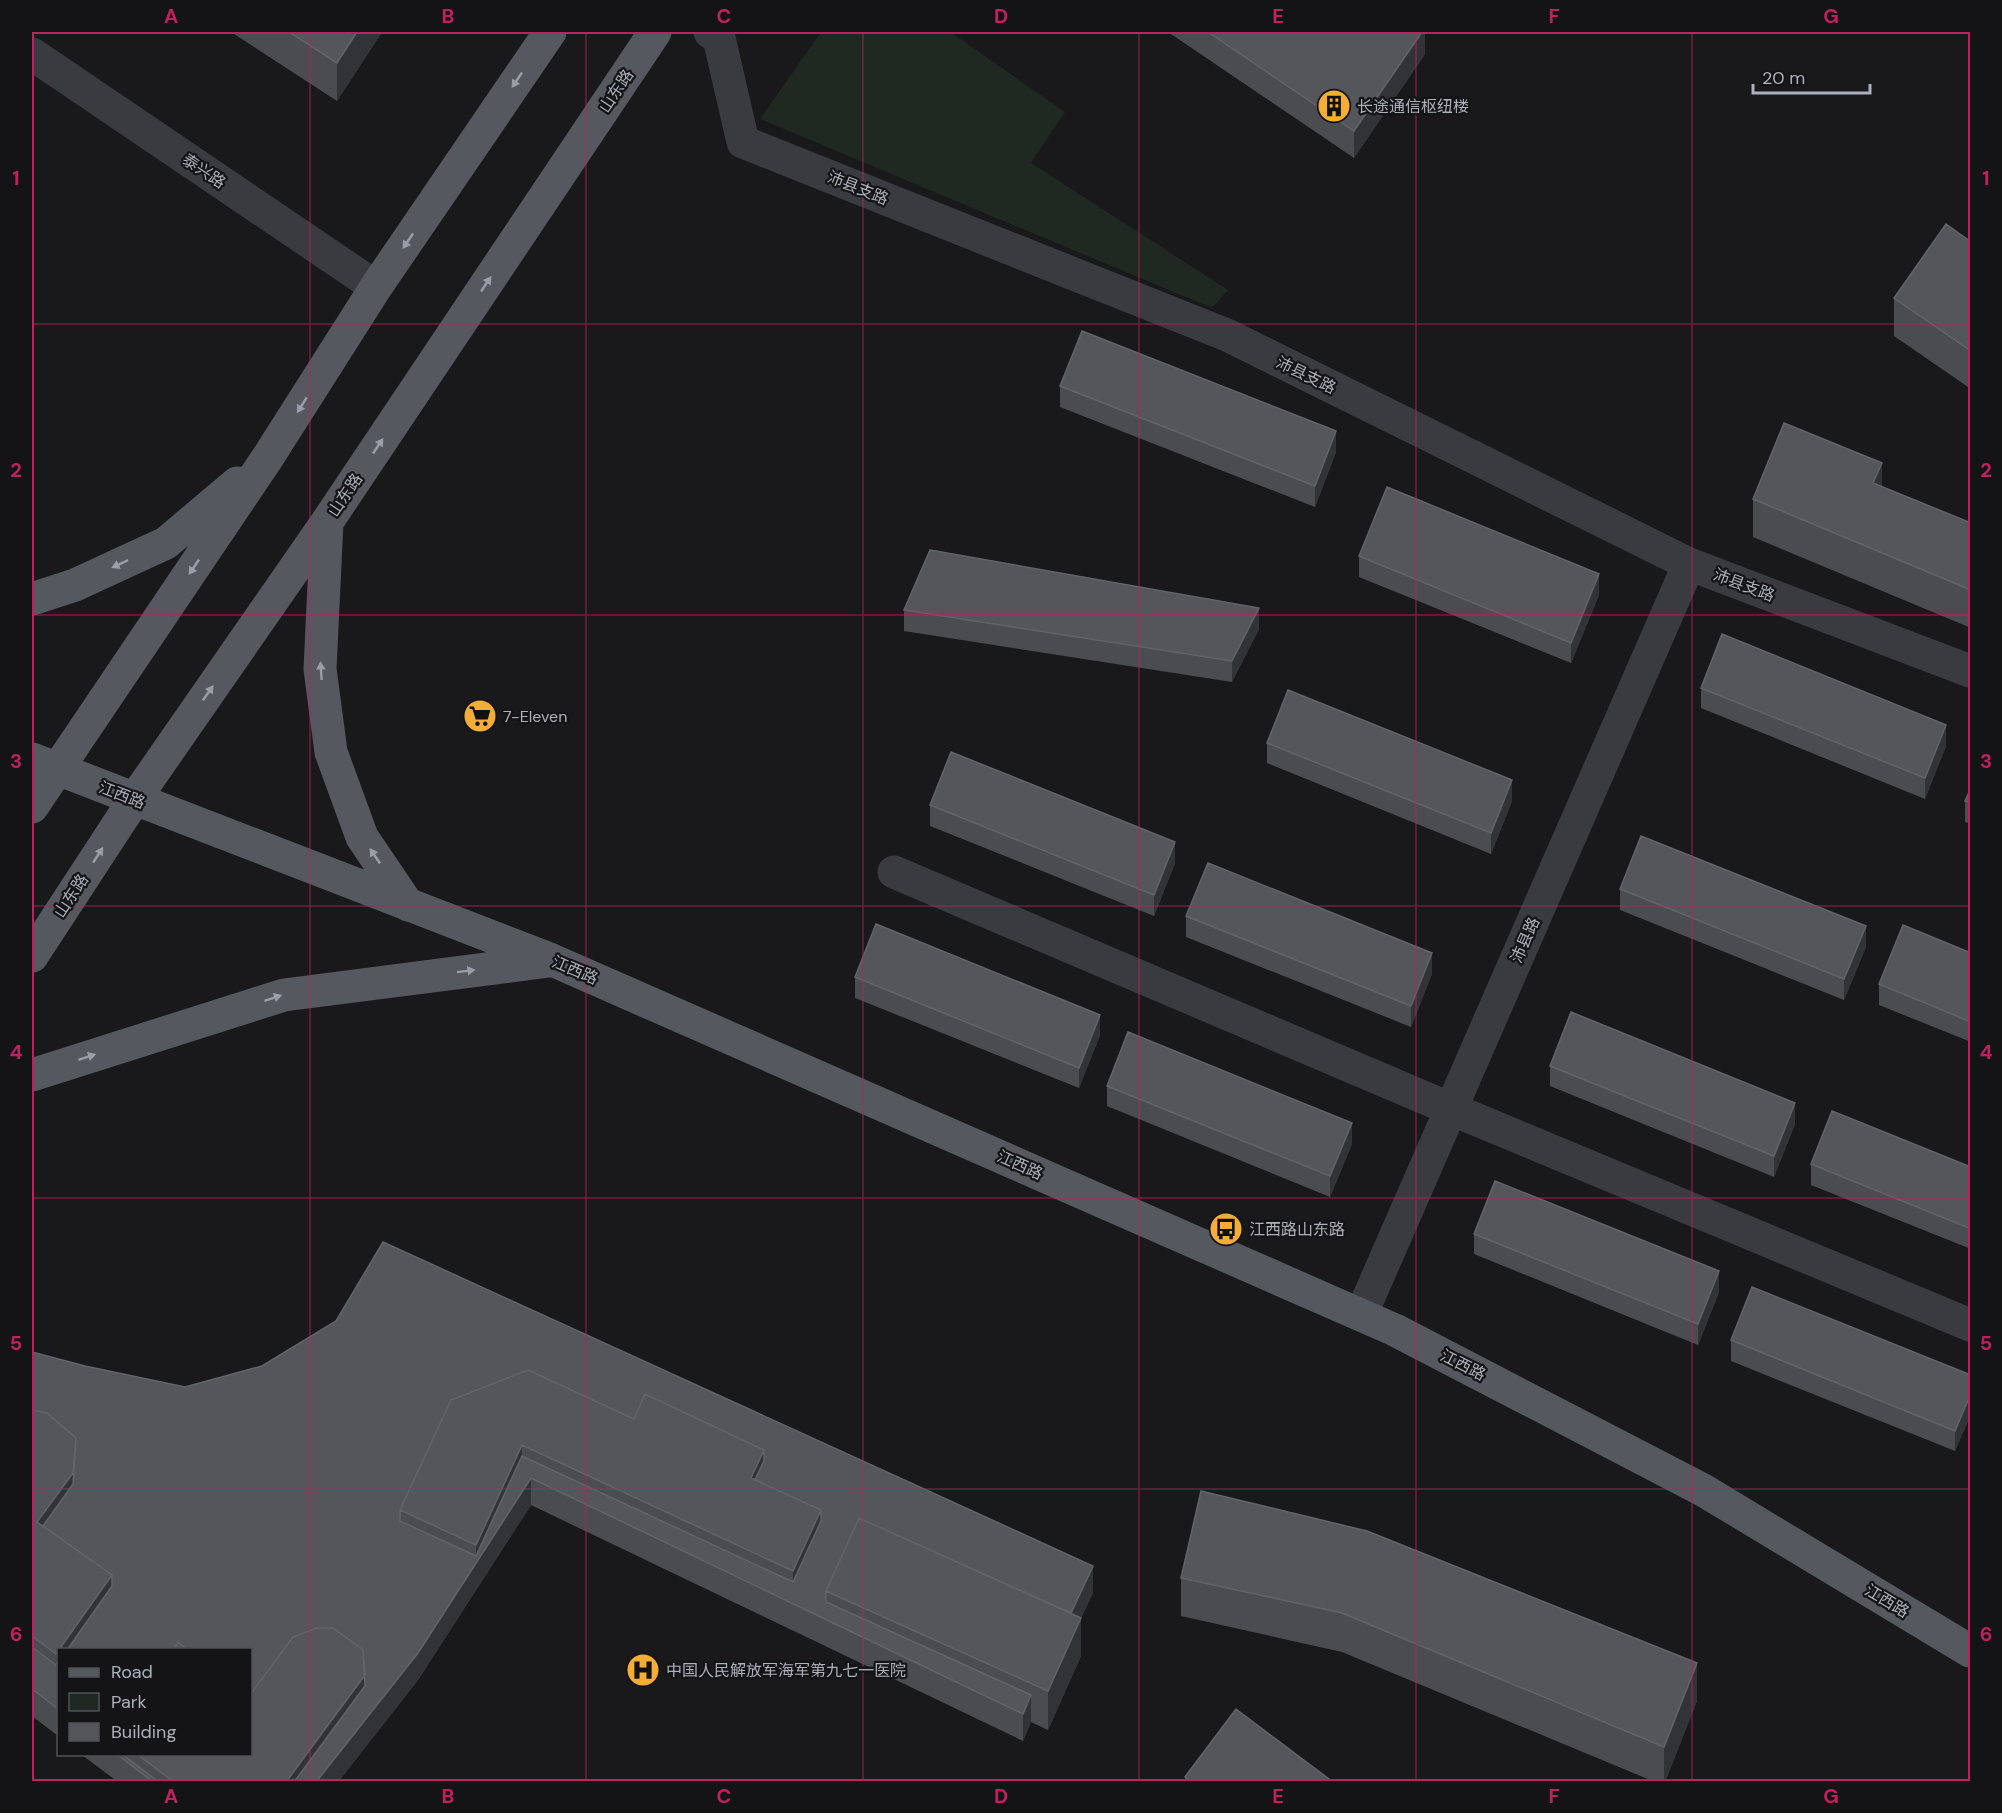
<svg xmlns="http://www.w3.org/2000/svg" width="2002" height="1813" font-family="'DM Sans','Noto Sans SC',sans-serif">
	<rect width="100%" height="100%" fill="#19191b"/>
	<!-- green -->
	<path fill="#202921" d="M821,32H950L1065,112L1031,163L1228,290L1212,308L760,119Z"/>
	<g fill="none" stroke-linecap="round" stroke-linejoin="round">
		<!-- minor -->
		<path stroke="#3a3b40" stroke-width="33" d="M710,32L719,38L743,142L1227,335L1689,564L1970,671
			M32,54L376,287
			M894,872L1451,1109L1970,1325
			M1361,1315L1689,564"/>
		<!-- major -->
		<path stroke="#56585f" stroke-width="33" d="M327,522L320,669L331,752L362,837L408,905
			M32,599L75,585L166,543L237,483
			M32,759L552,960L1395,1330L1703,1490L1970,1651
			M32,807L268,457L376,287L550,32
			M32,956L134,800L327,522L655,32
			M32,1075L284,995L549,961"/>
	</g>
	<!-- wall -->
	<path fill="#4a4c50" d="M231,32H382L337,101Z
		M1168,32H1425V54L1354,158Z
		M1971,242V389L1894,336V298Z
		M1060,386L1336,452L1315,507L1060,407Z
		M1882,487L1971,523V628L1753,537V499Z
		M1359,556L1599,595L1571,663L1359,577Z
		M904,610L1259,629L1232,682L904,631Z
		M1701,688L1946,746L1925,799L1701,708Z
		M1267,743L1512,801L1491,854L1267,763Z
		M1971,788V824L1965,822V801Z
		M930,805L1175,863L1154,916L930,826Z
		M1620,889L1866,947L1844,1000L1620,910Z
		M1186,916L1432,974L1411,1027L1186,937Z
		M1971,953V1042L1879,1005V984Z
		M855,977L1100,1035L1079,1088L855,998Z
		M1550,1066L1795,1124L1774,1177L1550,1086Z
		M1107,1086L1352,1144L1330,1197L1107,1106Z
		M1811,1164L1971,1167V1249L1811,1185Z
		M1474,1234L1719,1292L1698,1345L1474,1254Z
		M1731,1340L1971,1375V1414L1955,1451L1731,1361Z
		M32,1352L85,1366L185,1387L262,1366L1093,1593L1081,1618V1656L1048,1730L1031,1722L1023,1741L531,1505L418,1680L338,1782H118L82,1755H250L58,1650V1736L32,1716Z
		M1201,1491L1697,1701L1665,1782H1655L1342,1652L1181,1616V1578Z
		M1185,1777L1333,1782H1185Z"/>
	<!-- shaded-wall -->
	<path fill="#323336" d="M357,32H382L337,101V63Z
		M1422,32H1425V54L1354,158V131Z
		M1336,431V452L1315,507V486Z
		M1882,463V501L1873,483Z
		M1599,574V595L1571,663V643Z
		M1259,608V629L1232,682V661Z
		M1946,725V746L1925,799V778Z
		M1512,780V801L1491,854V833Z
		M1175,842V863L1154,916V895Z
		M1866,926V947L1844,1000V979Z
		M1432,953V974L1411,1027V1006Z
		M1100,1015V1035L1079,1088V1068Z
		M1795,1103V1124L1774,1177V1156Z
		M1352,1123V1144L1330,1197V1176Z
		M1719,1271V1292L1698,1345V1324Z
		M1971,1393V1414L1955,1451V1431Z
		M76,1438V1476L50,1542L37,1522Z
		M522,1445V1483L531,1478V1505L418,1680L338,1782H316L476,1563V1545Z
		M764,1450V1488L751,1478Z
		M821,1510V1548L793,1603V1571Z
		M1093,1566V1593L1081,1618V1656L1048,1730V1691L1066,1622Z
		M112,1575V1613L86,1650H59Z
		M58,1651V1689L56,1692V1654Z
		M1697,1663V1701L1665,1782H1664V1747Z
		M365,1675V1713L314,1782H286Z
		M1031,1695V1722L1023,1741V1714Z"/>
	<!-- building -->
	<path fill="#55565c" stroke="#62646a" stroke-width="1.5" fill-rule="evenodd" d="M289,32H357L337,63Z
		M1208,32H1422L1354,131Z
		M1946,224L1971,242V351L1894,298Z
		M1082,331L1336,431L1315,486L1060,386Z
		M1784,423L1882,463L1873,483L1971,523V590L1753,499Z
		M1387,487L1599,574L1571,643L1359,556Z
		M930,550L1259,608L1232,661L904,610Z
		M1722,634L1946,725L1925,778L1701,688Z
		M1288,690L1512,780L1491,833L1267,743Z
		M951,752L1175,842L1154,895L930,805Z
		M1971,788V803L1965,801Z
		M1641,836L1866,926L1844,979L1620,889Z
		M1208,863L1432,953L1411,1006L1186,916Z
		M876,924L1100,1015L1079,1068L855,977Z
		M1903,925L1971,953V1022L1879,984Z
		M1571,1012L1795,1103L1774,1156L1550,1066Z
		M1128,1032L1352,1123L1330,1176L1107,1086Z
		M1832,1111L1971,1167V1229L1811,1164Z
		M1495,1181L1719,1271L1698,1324L1474,1234Z
		M383,1242L1093,1566L1071,1613L859,1518L826,1591V1602L1031,1695L1023,1714L531,1478L418,1653L316,1782H294L365,1686L363,1650L333,1628H317L293,1637L250,1695V1650H188L178,1642L173,1650H67L112,1586V1575L43,1526L73,1484L76,1438L47,1413L32,1410V1352L85,1366L185,1387L262,1366L336,1321ZM528,1370L634,1419L645,1394L764,1450V1461L755,1480L821,1510V1521L793,1582L522,1456L476,1556L400,1521V1510L451,1400Z
		M1752,1287L1971,1375V1393L1955,1431L1731,1340Z
		M528,1370L634,1419L645,1394L764,1450L751,1478L821,1510L793,1571L522,1445L476,1545L400,1510L451,1400Z
		M32,1410L47,1413L76,1438L73,1473L37,1522L112,1575L56,1654L32,1636Z
		M1201,1491L1367,1531L1697,1663L1664,1747L1342,1613L1181,1578Z
		M859,1518L1081,1618L1048,1691L826,1591Z
		M317,1628H333L363,1650L365,1675L286,1782H174L138,1755H250V1695L293,1637Z
		M178,1642L188,1650H173Z
		M32,1647L56,1665L58,1662V1709L32,1689Z
		M1236,1709L1333,1782H1191L1185,1777Z
		M118,1755H123L159,1782H153Z"/>
	<!-- one-way arrows -->
	<defs><path id="oneway-solid" d="M-6-.8H1V-3.2L6.5 0L1 3.2V.8H-6Z" transform="scale(1.5)"/></defs>
	<g fill="#9a9ea9">
		<use href="#oneway-solid" transform="translate(517 80) rotate(124)"/>
		<use href="#oneway-solid" transform="translate(408 241) rotate(124)"/>
		<use href="#oneway-solid" transform="translate(486 284) rotate(-56)"/>
		<use href="#oneway-solid" transform="translate(302 405) rotate(122)"/>
		<use href="#oneway-solid" transform="translate(378 446) rotate(-56)"/>
		<use href="#oneway-solid" transform="translate(120 564) rotate(155)"/>
		<use href="#oneway-solid" transform="translate(194 567) rotate(124)"/>
		<use href="#oneway-solid" transform="translate(321 671) rotate(-94)"/>
		<use href="#oneway-solid" transform="translate(208 693) rotate(-55)"/>
		<use href="#oneway-solid" transform="translate(98 855) rotate(-57)"/>
		<use href="#oneway-solid" transform="translate(375 856) rotate(-124)"/>
		<use href="#oneway-solid" transform="translate(466 971) rotate(-7)"/>
		<use href="#oneway-solid" transform="translate(273 998) rotate(-18)"/>
		<use href="#oneway-solid" transform="translate(87 1057) rotate(-18)"/>
	</g>
	<!-- grid -->
	<path fill="none" stroke="#c12060" stroke-width="1.5" stroke-opacity="0.55" d="M310,32V1782M586,32V1782M863,32V1782M1139,32V1782M1416,32V1782M1692,32V1782M32,324H1970M32,615H1970M32,906H1970M32,1198H1970M32,1489H1970"/>
	<!-- icons -->
	<defs>
		<g id="building-disc" transform="scale(1.725)"><circle r="9.5" fill="#f4ae38" stroke="#141416"/><path d="M-4-6H4V6H1V3H-1V6H-4ZM-2.5-4.3h1.7v1.8h-1.7ZM.8-4.3h1.7v1.8H.8ZM-2.5-1h1.7V.8h-1.7ZM.8-1h1.7V.8H.8Z" fill="#111"/></g>
		<g id="supermarket-disc" transform="scale(1.725)"><circle r="9.5" fill="#f4ae38" stroke="#141416"/><path d="M-6-5.5h2.5l.6 2H6L4.5 2H-2.5L-4.4-4H-6ZM-1.5 3.2a1.3 1.3 0 1 0 .1 0ZM3 3.2a1.3 1.3 0 1 0 .1 0Z" fill="#111"/></g>
		<g id="bus-disc" transform="scale(1.725)"><circle r="9.5" fill="#f4ae38" stroke="#141416"/><path d="M-5-6H5V4H4V6H2V4H-2V6H-4V4H-5ZM-3.5-4V0h7V-4ZM-3.5 1.2v1.5H-2V1.2ZM2 1.2v1.5H3.5V1.2Z" fill="#111"/></g>
		<g id="hospital-disc" transform="scale(1.725)"><circle r="9.5" fill="#f4ae38" stroke="#141416"/><path d="M-5-5h3v3.5h4V-5h3V5h-3V1.5h-4V5h-3Z" fill="#111"/></g>
	</defs>
	<g fill-rule="evenodd">
		<use href="#building-disc" x="1334" y="106"/>
		<use href="#supermarket-disc" x="480" y="716"/>
		<use href="#bus-disc" x="1226" y="1229"/>
		<use href="#hospital-disc" x="643" y="1670"/>
	</g>
	<g text-anchor="middle" dominant-baseline="central" stroke-width="4.5" stroke-linejoin="round" paint-order="stroke">
		<!-- street labels -->
		<g font-size="16" fill="#abb0bb" stroke="#141416">
			<text transform="translate(616 91) rotate(-56)">山东路</text>
			<text transform="translate(204 171) rotate(34)">泰兴路</text>
			<text transform="translate(858 188) rotate(22)">沛县支路</text>
			<text transform="translate(1306 375) rotate(26)">沛县支路</text>
			<text transform="translate(345 495) rotate(-56)">山东路</text>
			<text transform="translate(1744 585) rotate(21)">沛县支路</text>
			<text transform="translate(122 795) rotate(21)">江西路</text>
			<text transform="translate(71 896) rotate(-57)">山东路</text>
			<text transform="translate(1525 940) rotate(-66)">沛县路</text>
			<text transform="translate(575 970) rotate(23)">江西路</text>
			<text transform="translate(1020 1165) rotate(24)">江西路</text>
			<text transform="translate(1463 1365) rotate(27)">江西路</text>
			<text transform="translate(1887 1601) rotate(31)">江西路</text>
		</g>
		<!-- poi labels -->
		<g font-size="16" fill="#abb0bb" stroke="#141416" text-anchor="start">
			<text x="1357" y="106">长途通信枢纽楼</text>
			<text x="503" y="716">7-Eleven</text>
			<text x="1249" y="1229">江西路山东路</text>
			<text x="666" y="1670">中国人民解放军海军第九七一医院</text>
		</g>
	</g>
	<!-- border -->
	<rect width="2002" height="1813" fill="none" stroke="#141416" stroke-width="66"/>
	<!-- legend -->
	<rect x="57" y="1648" width="195" height="108" fill="#141416" stroke="#505258" stroke-width="1.5"/>
	<rect x="69" y="1668" width="30" height="9" fill="#56585f" stroke="#505258" stroke-width="1.5"/>
	<text x="111" y="1678" font-size="18" fill="#abb0bb">Road</text>
	<rect x="69" y="1693" width="30" height="18" fill="#202921" stroke="#505258" stroke-width="1.5"/>
	<text x="111" y="1708" font-size="18" fill="#abb0bb">Park</text>
	<rect x="69" y="1723" width="30" height="18" fill="#55565c" stroke="#505258" stroke-width="1.5"/>
	<text x="111" y="1738" font-size="18" fill="#abb0bb">Building</text>
	<!-- scale -->
	<path d="M1753 84v9h117v-9" fill="none" stroke="#abb0bb" stroke-width="3"/>
	<text x="1762" y="84" font-size="18" fill="#abb0bb" stroke="#141416" stroke-width="4.5" paint-order="stroke">20 m</text>
	<rect x="33" y="33" width="1936" height="1747" fill="none" stroke="#c12060" stroke-width="2"/>
	<g font-size="20" text-anchor="middle" font-weight="bold" fill="#c12060">
		<text x="171" y="23">A</text>
		<text x="448" y="23">B</text>
		<text x="724" y="23">C</text>
		<text x="1001" y="23">D</text>
		<text x="1278" y="23">E</text>
		<text x="1554" y="23">F</text>
		<text x="1831" y="23">G</text>
		<text x="16" y="185">1</text>
		<text x="1986" y="185">1</text>
		<text x="16" y="477">2</text>
		<text x="1986" y="477">2</text>
		<text x="16" y="768">3</text>
		<text x="1986" y="768">3</text>
		<text x="16" y="1059">4</text>
		<text x="1986" y="1059">4</text>
		<text x="16" y="1350">5</text>
		<text x="1986" y="1350">5</text>
		<text x="16" y="1641">6</text>
		<text x="1986" y="1641">6</text>
		<text x="171" y="1803">A</text>
		<text x="448" y="1803">B</text>
		<text x="724" y="1803">C</text>
		<text x="1001" y="1803">D</text>
		<text x="1278" y="1803">E</text>
		<text x="1554" y="1803">F</text>
		<text x="1831" y="1803">G</text>
	</g>
</svg>
